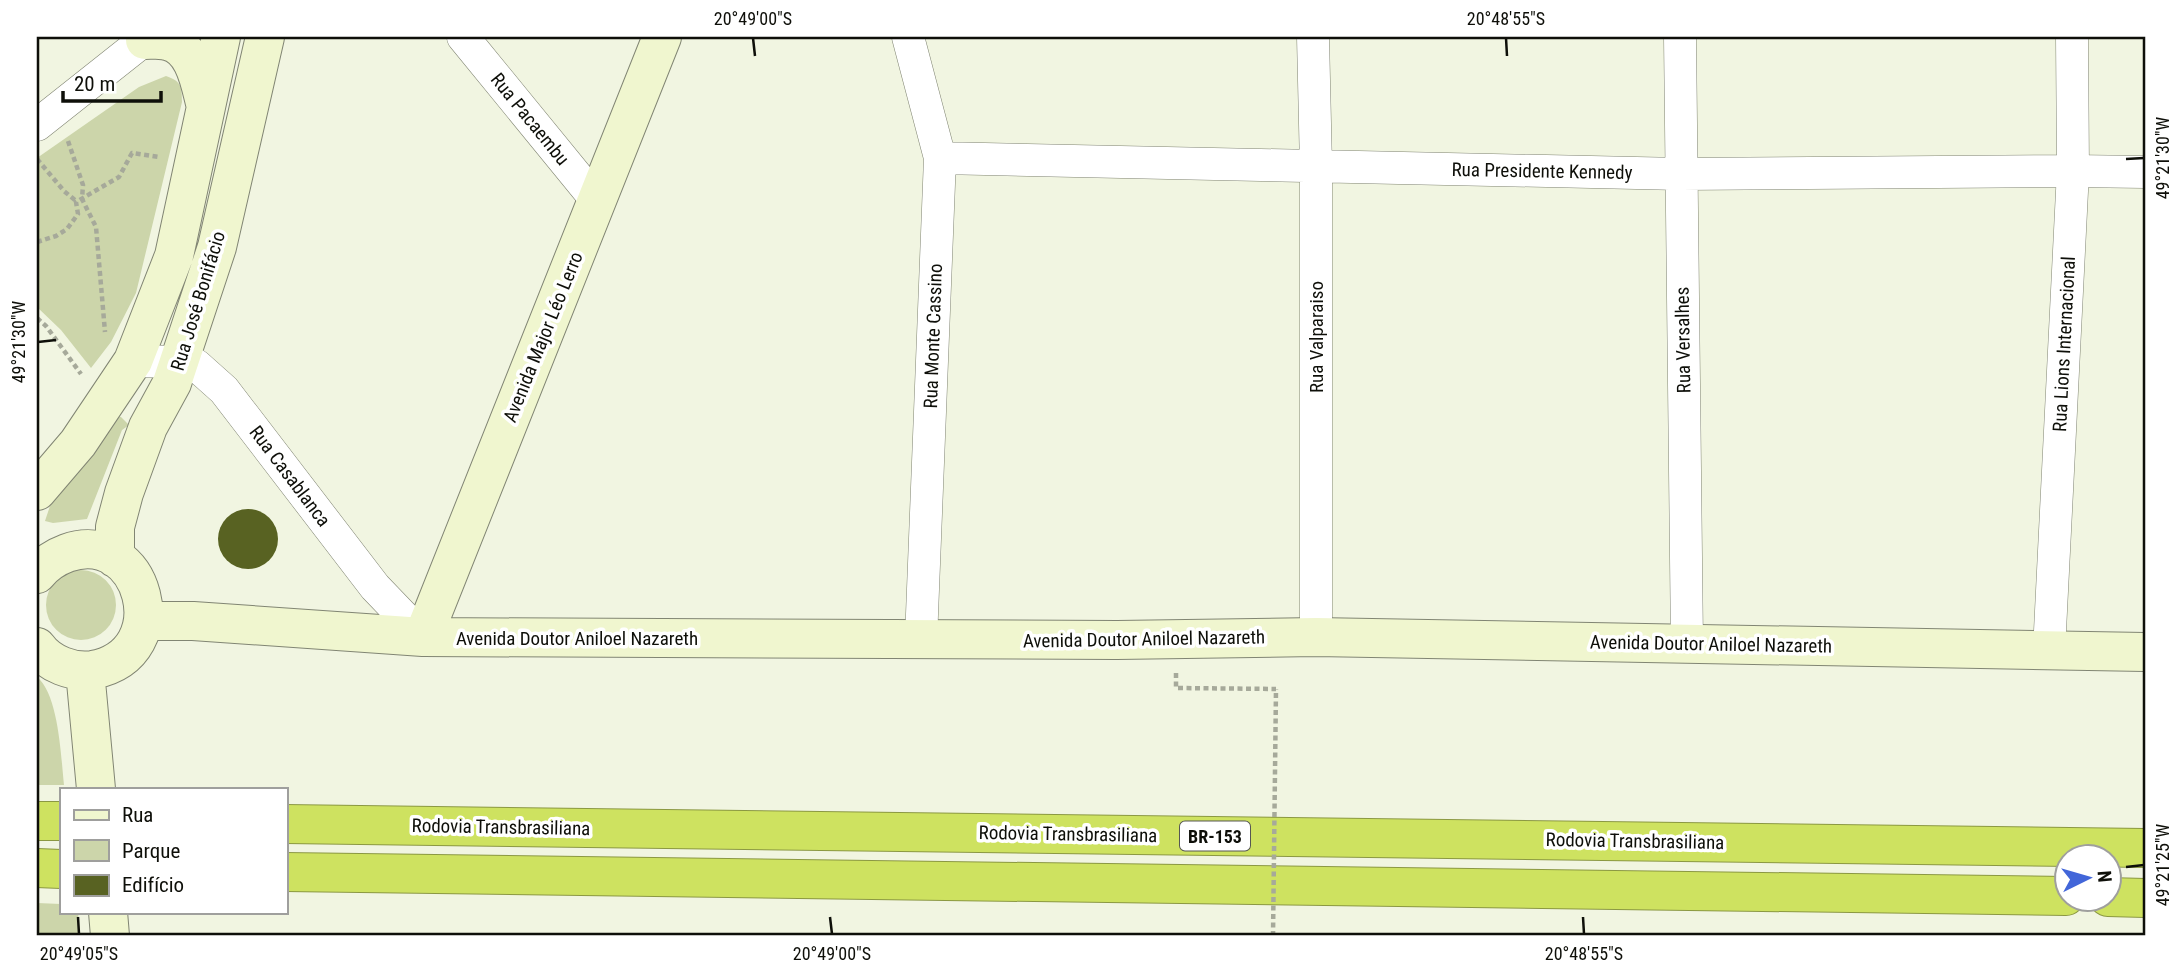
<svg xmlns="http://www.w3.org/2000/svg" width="2182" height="973" font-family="'Roboto Condensed',sans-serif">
	<rect width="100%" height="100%" fill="#f1f5e1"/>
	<!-- green -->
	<path fill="#ccd5aa" d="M166,76C181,81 182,86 182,102L136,293L111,342L91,368L61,330L37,307V158L139,87Z
		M105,413L121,417L129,425L122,430L87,519L53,523L45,521L55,491Z
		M46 605a35 35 0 1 1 70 0a35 35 0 1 1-70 0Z
		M37,677C59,695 61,758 64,785H37Z
		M37,903L61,904V912H78L80,936H37Z"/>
	<!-- building -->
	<path fill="#586222" d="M218 539a30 30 0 1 1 60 0a30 30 0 1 1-60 0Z"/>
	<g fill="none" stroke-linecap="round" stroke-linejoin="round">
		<!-- street casing -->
		<g stroke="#818573" stroke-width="33">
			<path id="street" d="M463,37L597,201
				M908,37L940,158L921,640
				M1313,37L1316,167V637
				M1680,37L1687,644
				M37,125L148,37
				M940,158L1681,174L2073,171L2145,172
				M133,361L180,362L196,365L224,390L375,587L423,637
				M2049,651L2073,171L2072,37"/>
		</g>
		<!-- secondary casing -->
		<g stroke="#818573" stroke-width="40">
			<path id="secondary" d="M145,40C152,40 160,39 167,41C195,47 200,84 206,107
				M37,491L78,443L133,361L174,256L221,37
				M115,558V527L124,493L148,427L172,383L217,247L265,37
				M37,574C45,564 56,557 67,553C143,526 180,653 93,670C73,673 49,664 37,647
				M144,621H193L423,637L1117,640L1316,637L2145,652
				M423,637L662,37
				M85,671L96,789
				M108,912L110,936"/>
		</g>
		<!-- highway casing -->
		<g stroke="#8b9842" stroke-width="40">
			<path id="highway" d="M37,821H61
				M285,824L2145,848
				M37,868L61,869
				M285,872L2066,896
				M2108,897L2145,898"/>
		</g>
		<!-- path -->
		<path stroke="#a6a99a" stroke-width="4.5" stroke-dasharray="5 3.5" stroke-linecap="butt" d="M68,141L83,185L82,199L96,227L105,332
			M37,159L64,191L76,201
			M37,242L56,236L67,229L78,214L76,202L119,177L132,153L159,157
			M37,318L46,326L81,374
			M1176,673V688L1276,689"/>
		<!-- street -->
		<use href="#street" stroke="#fff" stroke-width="32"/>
		<!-- secondary -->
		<use href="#secondary" stroke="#f0f6cf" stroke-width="38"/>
		<!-- highway -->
		<use href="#highway" stroke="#cee260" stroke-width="38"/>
		<!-- path-bridge -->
		<path stroke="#a6a99a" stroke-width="4.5" stroke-dasharray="5 3.5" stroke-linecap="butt" d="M1273,936L1276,689"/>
	</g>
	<!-- ticks -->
	<path fill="none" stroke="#0e0f09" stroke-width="2.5" d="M753,38L755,56M1506,38L1507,56M2126,159L2144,158M38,342L56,340M2126,867L2144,865M78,917L79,934M830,917L832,934M1583,917L1584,934"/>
	<g text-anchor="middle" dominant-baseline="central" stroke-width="7" stroke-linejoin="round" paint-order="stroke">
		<!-- shield labels -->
		<rect fill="#fff" stroke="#565753" stroke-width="2" x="1180" y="821.5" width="70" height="29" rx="5"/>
		<g font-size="18" font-weight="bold" fill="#0e0f09">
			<text x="1215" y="836">BR-153</text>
		</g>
		<!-- street labels -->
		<g font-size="19" fill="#0e0f09" stroke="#fff">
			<text transform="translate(530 119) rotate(51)">Rua Pacaembu</text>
			<text transform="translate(1542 171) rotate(1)">Rua Presidente Kennedy</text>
			<text transform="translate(198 301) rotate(-73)">Rua José Bonifácio</text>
			<text transform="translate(933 336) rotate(-88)">Rua Monte Cassino</text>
			<text transform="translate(543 337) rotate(-68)">Avenida Major Léo Lerro</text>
			<text transform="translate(1316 337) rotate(-90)">Rua Valparaiso</text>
			<text transform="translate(1683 340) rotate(-91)">Rua Versalhes</text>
			<text transform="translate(2064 344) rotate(-87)">Rua Lions Internacional</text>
			<text transform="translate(290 476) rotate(53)">Rua Casablanca</text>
			<text x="577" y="638">Avenida Doutor Aniloel Nazareth</text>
			<text transform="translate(1144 639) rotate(-1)">Avenida Doutor Aniloel Nazareth</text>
			<text transform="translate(1711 644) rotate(1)">Avenida Doutor Aniloel Nazareth</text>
			<text transform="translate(501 827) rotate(1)">Rodovia Transbrasiliana</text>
			<text transform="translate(1068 834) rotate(1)">Rodovia Transbrasiliana</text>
			<text transform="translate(1635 841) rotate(1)">Rodovia Transbrasiliana</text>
		</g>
	</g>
	<!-- border -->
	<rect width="2182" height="973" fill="none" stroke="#ffffff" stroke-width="77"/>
	<!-- legend -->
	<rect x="60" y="788" width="228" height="126" fill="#ffffff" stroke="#9f9f9d" stroke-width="2"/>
	<rect x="74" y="810" width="35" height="10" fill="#f0f6cf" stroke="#9f9f9d" stroke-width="2"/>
	<text x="122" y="822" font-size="21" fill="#0e0f09">Rua</text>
	<rect x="74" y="840" width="35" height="21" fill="#ccd5aa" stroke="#9f9f9d" stroke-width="2"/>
	<text x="122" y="858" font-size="21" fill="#0e0f09">Parque</text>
	<rect x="74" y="875" width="35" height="21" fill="#586222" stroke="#9f9f9d" stroke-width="2"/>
	<text x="122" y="892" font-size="21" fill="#0e0f09">Edifício</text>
	<!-- north arrow -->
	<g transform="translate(2088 878) rotate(85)"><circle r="33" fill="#ffffff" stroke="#9f9f9d" stroke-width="2"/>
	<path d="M0-5L12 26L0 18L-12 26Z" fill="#4266d9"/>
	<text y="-10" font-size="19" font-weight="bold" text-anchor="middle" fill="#0e0f09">N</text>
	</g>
	<!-- scale -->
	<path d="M63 91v10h98v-10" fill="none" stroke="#0e0f09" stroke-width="3.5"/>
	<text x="74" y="91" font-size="21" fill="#0e0f09" stroke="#ffffff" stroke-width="5" paint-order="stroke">20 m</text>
	<rect x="38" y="38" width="2106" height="896" fill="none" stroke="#0e0f09" stroke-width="2.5"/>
	<g font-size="18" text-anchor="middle" fill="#0e0f09">
		<text x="753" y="25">20°49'00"S</text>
		<text x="1506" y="25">20°48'55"S</text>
		<text transform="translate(2163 158) rotate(-90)" y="6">49°21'30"W</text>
		<text transform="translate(19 342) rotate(-90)" y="6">49°21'30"W</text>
		<text transform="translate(2163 865) rotate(-90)" y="6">49°21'25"W</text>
		<text x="79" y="960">20°49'05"S</text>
		<text x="832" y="960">20°49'00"S</text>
		<text x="1584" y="960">20°48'55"S</text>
	</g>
</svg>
